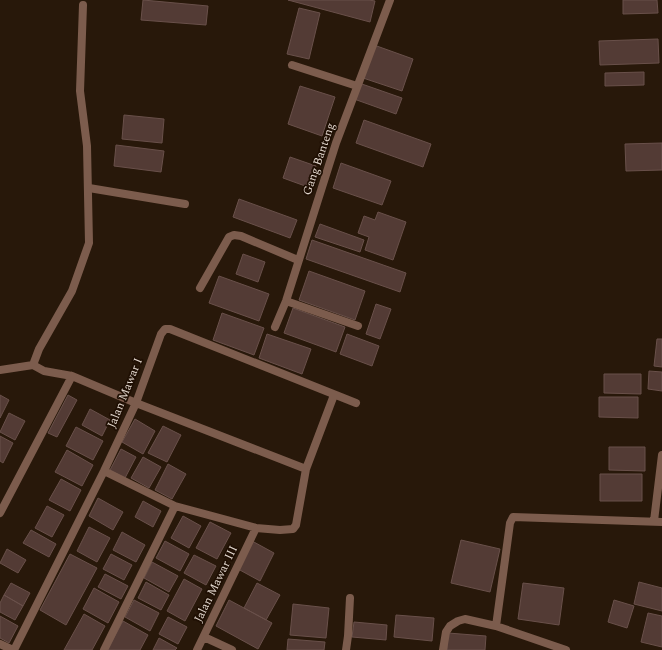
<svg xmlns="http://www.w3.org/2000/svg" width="662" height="650" font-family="Spectral,serif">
	<rect width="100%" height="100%" fill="#28180a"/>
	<!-- building -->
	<path fill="#533b35" stroke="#69504a" d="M143,0L208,6L206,25L141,20Z
		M288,0H369L375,1L370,22Z
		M623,0H657L658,13L623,14Z
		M299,8L320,13L309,59L287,54Z
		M658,39L659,63L600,65L599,41Z
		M374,45L413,59L402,91L363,78Z
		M644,72V85L605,86V73Z
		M359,83L402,98L396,114L354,99Z
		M300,86L335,97L322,136L288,124Z
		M124,115L164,119L162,143L122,139Z
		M364,120L431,144L423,167L356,143Z
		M662,143V170L626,171L625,144Z
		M116,145L164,151L161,172L114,166Z
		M290,157L316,166L308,187L283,178Z
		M341,163L391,181L382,205L333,188Z
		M239,199L297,220L290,238L233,217Z
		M378,212L406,222L393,260L365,250L369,237L358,233L364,216L375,220Z
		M320,224L364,240L360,252L315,237Z
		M312,240L406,273L400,292L306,259Z
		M243,254L265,262L258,282L236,274Z
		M309,271L365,291L355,320L299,300Z
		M219,276L269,294L259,321L209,303Z
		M376,304L391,309L380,339L366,334Z
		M293,308L345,327L336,352L284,333Z
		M222,313L264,328L254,355L213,340Z
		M267,334L311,349L302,374L259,358Z
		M347,334L379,346L372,366L340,354Z
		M657,339H662V367L654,366Z
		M649,371L662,372V391L648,389Z
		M604,374H641V394L604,393Z
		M0,395L9,400L0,418Z
		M68,395L77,400L57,437L48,433Z
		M599,397H638V418L599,417Z
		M90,409L110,420L102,436L82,425Z
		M9,413L25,421L15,440L0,432Z
		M135,419L155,431L143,454L122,442Z
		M163,426L181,435L167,462L148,453Z
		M76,427L103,441L93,460L66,446Z
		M0,436L13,443L3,463L0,461Z
		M609,447H645V471L609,470Z
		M121,449L136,457L125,478L110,470Z
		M67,450L93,465L82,486L55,472Z
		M143,457L161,467L149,488L131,478Z
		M168,464L186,474L172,499L155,490Z
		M600,474H642V501H600Z
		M61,479L81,490L70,511L49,500Z
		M98,498L123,512L113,530L89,516Z
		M143,501L161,511L153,527L135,517Z
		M47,506L64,515L52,537L35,528Z
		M183,516L201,526L189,548L171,538Z
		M210,522L231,533L217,559L196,548Z
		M89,527L110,538L97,562L77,551Z
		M31,530L56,544L49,557L23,543Z
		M122,532L145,545L136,562L113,550Z
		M461,540L500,549L490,592L451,583Z
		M165,541L189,554L180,571L156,558Z
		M252,541L274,553L260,581L238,569Z
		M7,549L26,560L18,573L0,563Z
		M70,554L97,568L66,625L40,610Z
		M111,554L132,565L124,580L103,569Z
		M194,555L216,566L206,585L184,573Z
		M152,562L178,576L169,592L144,578Z
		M105,574L128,586L121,599L98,587Z
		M184,579L202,589L185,621L167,611Z
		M146,582L169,595L161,610L138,598Z
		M639,582L662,588V611L634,604Z
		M11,583L30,593L23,606L4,595Z
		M257,583L280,595L266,620L244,608Z
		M523,583L564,588L559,625L518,619Z
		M94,588L119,602L108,623L83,609Z
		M4,595L23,606L15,620L0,612V603Z
		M134,600L159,613L150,631L125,617Z
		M229,600L272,623L258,649L216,626Z
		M614,600L634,606L627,628L608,622Z
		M293,604L329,608L326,638L290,635Z
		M648,613L662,616V647L641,642Z
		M84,614L105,626L92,650H64Z
		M396,615L434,618L432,641L394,637Z
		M0,616L18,626L9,643L0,638Z
		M168,617L187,627L178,644L159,634Z
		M123,621L148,635L140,650H107Z
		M354,622L387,625L386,640L352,637Z
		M448,633L486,636L485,650H447Z
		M159,638L177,648L175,650H153Z
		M288,639L325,642L324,650H287Z"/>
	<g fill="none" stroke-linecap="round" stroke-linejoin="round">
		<!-- service -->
		<path stroke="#7c5c4d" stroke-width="8" d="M89,188L185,204"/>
		<!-- minor -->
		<path stroke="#7c5c4d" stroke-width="8" d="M292,65L357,86
			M200,288L229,237L234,235L241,236L298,260
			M286,301L358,326
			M275,327L286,301L336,143L390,0
			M33,365L39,349L72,291L89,243L87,146L80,91L83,5
			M0,370L33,365L44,371L72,376L136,403L306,469
			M104,471L175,506L256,528L280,530L293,529L296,525L306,469L334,395
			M0,513L72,376
			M654,521L662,455
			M496,626L510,523L513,517L662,522
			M204,637L232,650
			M0,644L13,650
			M14,650L104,471L136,403L161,334L165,329H170L356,403
			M104,650L175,506
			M197,650L256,528
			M346,650L348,636L350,598
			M443,650L446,632L450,626L458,621L465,619L496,626L566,650"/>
	</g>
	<g text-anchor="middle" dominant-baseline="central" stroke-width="3.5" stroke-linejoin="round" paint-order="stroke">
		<!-- street labels -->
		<g font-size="12" fill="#e2d7ce" stroke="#1f0f03">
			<text transform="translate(319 159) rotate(-71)">Gang Banteng</text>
			<text transform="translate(125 393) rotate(-68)">Jalan Mawar I</text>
			<text transform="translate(216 584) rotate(-64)">Jalan Mawar III</text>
		</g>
	</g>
</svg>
